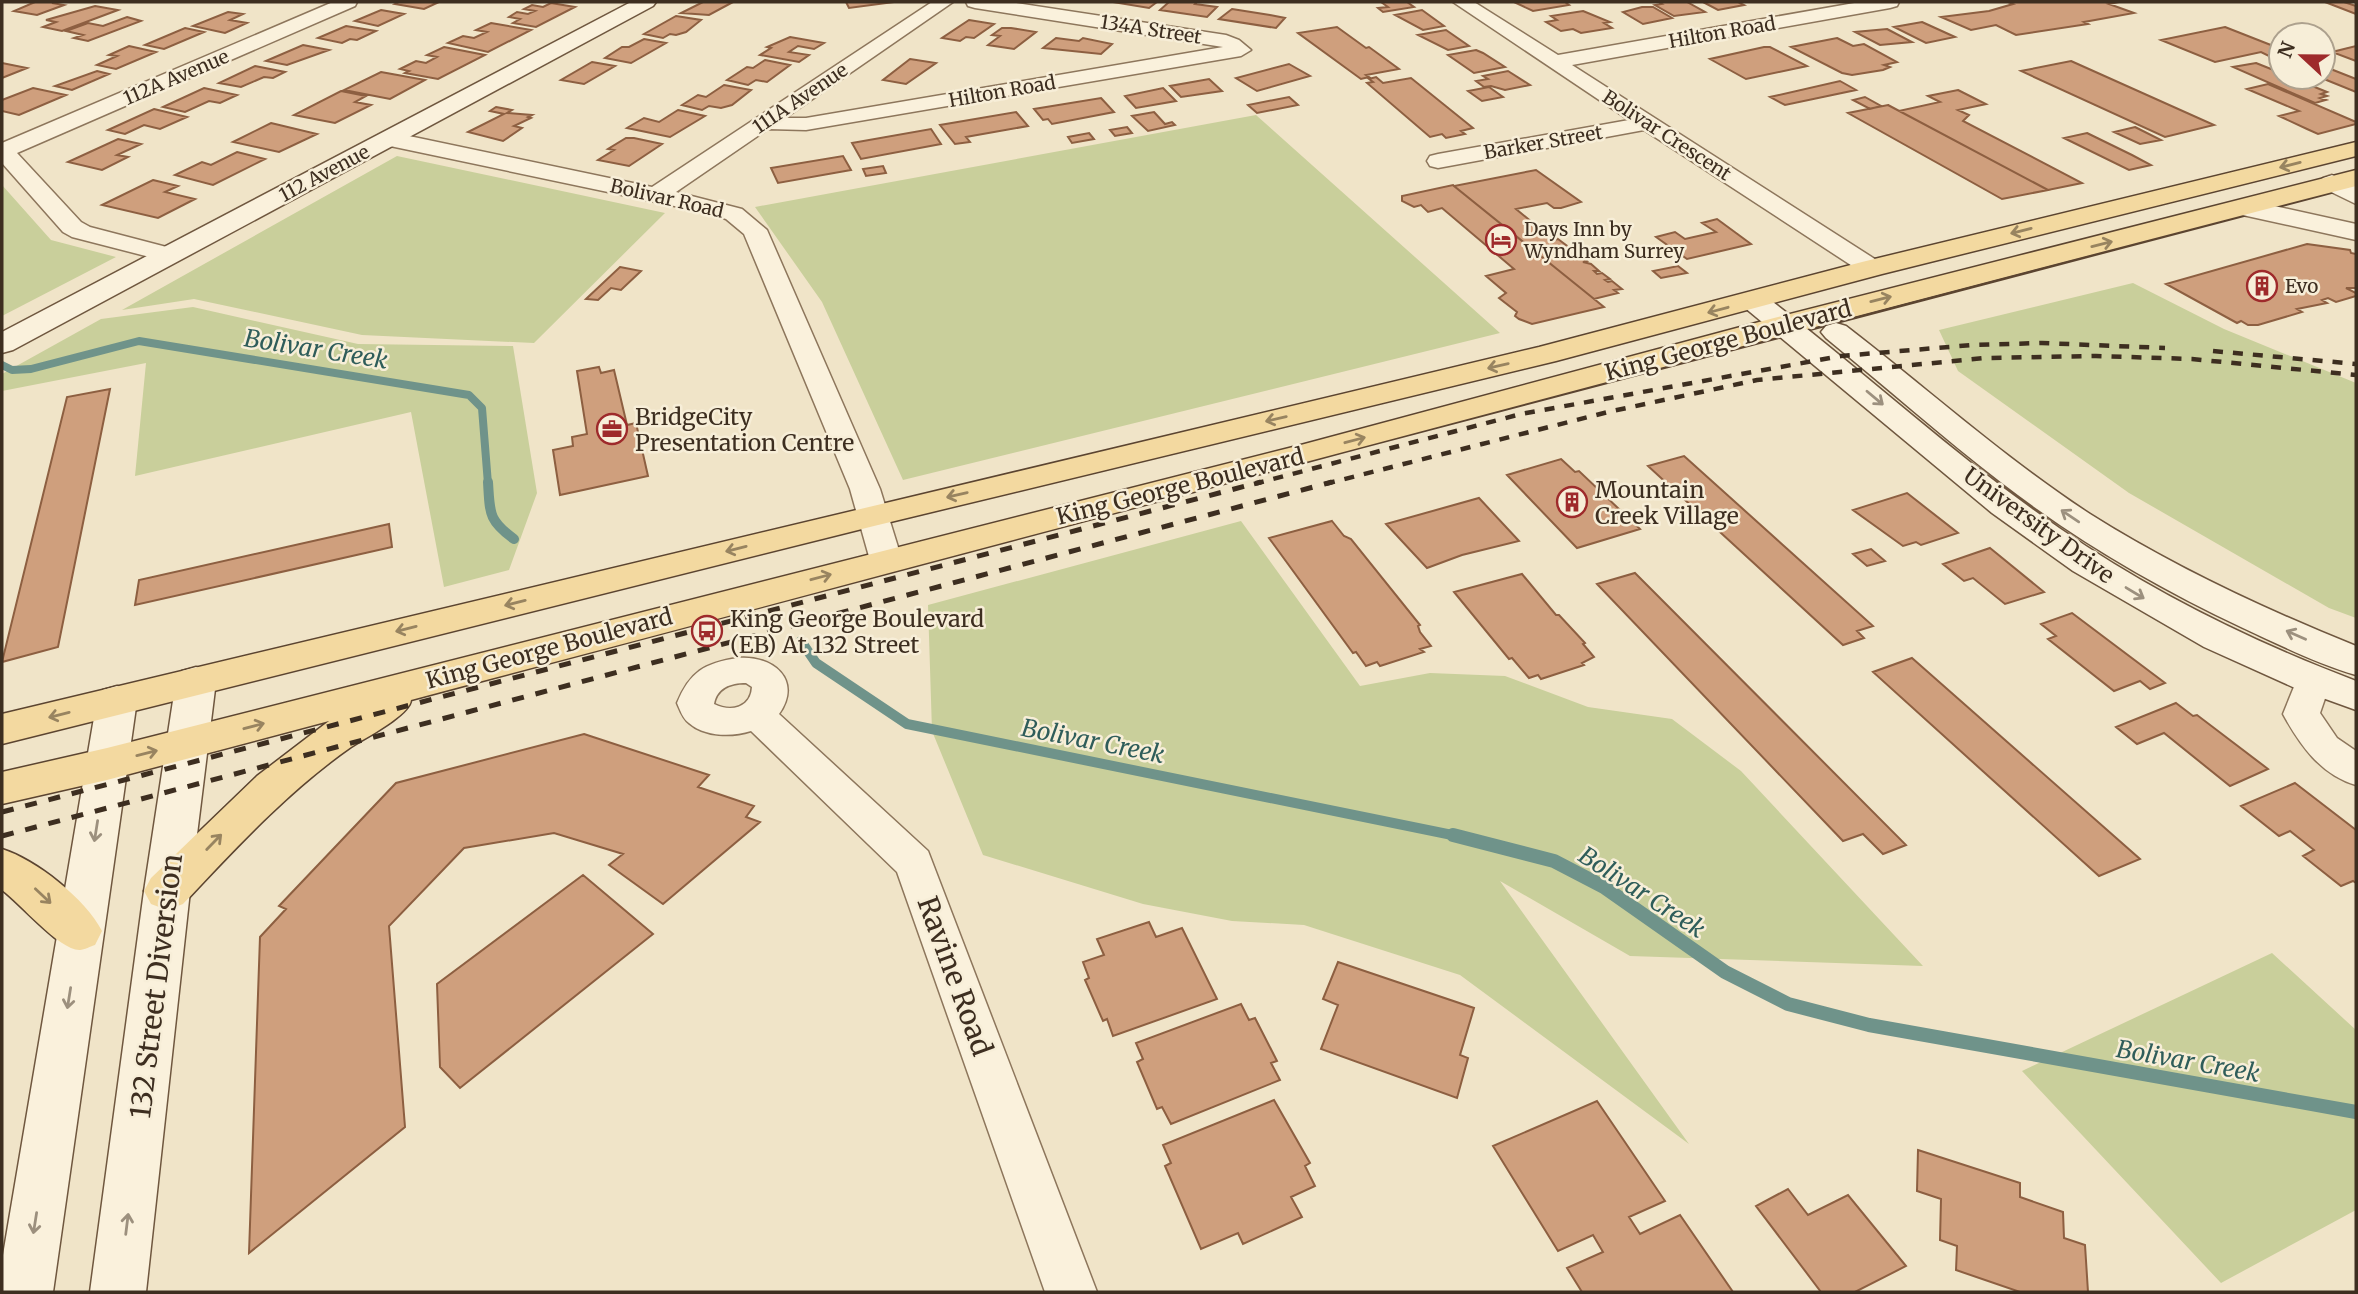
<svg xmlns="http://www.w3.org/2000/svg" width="2358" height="1294" font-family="Merriweather,serif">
	<rect width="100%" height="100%" fill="#f0e4c8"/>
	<!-- green -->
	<path fill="#c9cf9b" d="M1256,115L1500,333L903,480L822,302L755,207Z
		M397,156L665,213L534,343L362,335L194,299L122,310Z
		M2,185L51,240L116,257L2,316Z
		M2133,283L2224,329L2356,383V618L2329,608L2129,493L1958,371L1939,330Z
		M193,307L358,344L513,346L537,493L509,570L444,587L411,412L135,476L146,363L2,391V374L101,319Z
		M1241,521L1360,686L1430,673L1505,676L1588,707L1672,719L1741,771L1923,966L1630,956L1500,881L1689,1144L1460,975L1304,925L1232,921L1143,904L983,855L932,731L928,605Z
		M2272,953L2356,1030V1210L2221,1283L2022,1071Z"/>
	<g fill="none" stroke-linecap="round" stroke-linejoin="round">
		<!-- stream-far2 -->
		<path stroke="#6f938a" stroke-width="8" d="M2,365L12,370L31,369L139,341L469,395L482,408L488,484"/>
		<!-- stream-far1 -->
		<path stroke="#6f938a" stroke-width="10" d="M488,482C490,513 488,520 514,539
			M801,641L816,663L907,724L1462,837"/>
		<!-- stream -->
		<path stroke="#6f938a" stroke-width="14" d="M1453,835L1554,861L1604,887L1725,972L1788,1004L1869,1025L2356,1112"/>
	</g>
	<!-- building -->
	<path fill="#cf9f7d" stroke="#8d5f41" stroke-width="2" d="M35,2H55L52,3L64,5L37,15L14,11Z
		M399,2H431L437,3L424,9L395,4Z
		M703,2H733L709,15L681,13Z
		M846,2H894L849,8Z
		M1113,2H1157L1149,8Z
		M1169,2H1197L1195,4L1217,7L1207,17L1160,10Z
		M1381,2H1407L1414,7L1383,12L1378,8L1388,7Z
		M1514,2H1569H1565L1569,5L1533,11Z
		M1659,2H1687L1705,12L1674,16L1655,5L1662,4Z
		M1703,2H1738L1744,5L1718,10Z
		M2008,2H2119L2109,4L2134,13L2084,22L2088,24L2016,35L1996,25L1971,30L1941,17L1989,11L2013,4Z
		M2325,2H2344L2356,6V14Z
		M551,3L575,7L536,27L513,23L520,19L509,17L517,12L528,14L535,11L524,9L532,5L543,7Z
		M95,6L118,10L62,31L43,27L56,22L46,20Z
		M1642,7H1653L1672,18L1643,24L1623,12Z
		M1232,9L1270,15L1285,18L1276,28L1219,19Z
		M381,10L404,14L378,26L355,21Z
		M1422,10L1444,26L1423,30L1395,15Z
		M1583,11L1610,22L1604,23L1612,28L1581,33L1573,29L1561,31L1546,22L1557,20L1551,16Z
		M228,12L243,14L230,20L247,23L225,33L193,26Z
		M676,16L701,20L686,32L676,35L670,34L663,38L644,34Z
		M127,17L141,21L88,41L74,38L83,35L66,31L88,23L103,26Z
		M969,20L994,24L974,38L966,37L960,41L942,38Z
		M1922,22L1955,37L1926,43L1894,27Z
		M491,23L531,30L488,52L448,43L463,36L474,38L487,32L476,30Z
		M346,26L376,31L357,40L350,39L342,43L318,38Z
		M1337,27L1366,48L1369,47L1399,69L1366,75L1369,77L1361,79L1298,33Z
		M2225,27L2281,49V62L2261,52L2215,62L2161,40Z
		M185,28L204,32L164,49L145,45Z
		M1002,28H1011L1036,32L1014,49L988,45L1000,36L992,35Z
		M1887,29L1912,42L1880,45L1855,32Z
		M1446,30L1469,46L1448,50L1418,35Z
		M790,37L824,43L814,49L798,46L789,52L809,55L799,62L760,55L771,48L767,47Z
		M1056,38L1079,41L1083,38L1112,44L1101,54L1043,48Z
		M1837,38L1853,46L1864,44L1897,62L1884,65L1890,67L1883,70L1852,75L1842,73L1791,47Z
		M644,39L666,43L631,63L605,58L622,47H629Z
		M303,45L329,50L287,65L266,61Z
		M129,46L156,52L116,69L97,65L117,56L109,55Z
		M2356,46V61L2332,52Z
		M444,47L485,55L438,79L405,73L409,71L400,69L416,61L426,63L437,57L427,55Z
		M1764,47H1770L1807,66L1746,79L1710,59Z
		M1476,50L1483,53L1505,67L1474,73L1448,55Z
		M910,59L936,63L906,84L883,80Z
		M765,60L790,65L767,82L756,80L748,85L727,80L747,67L753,68Z
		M2071,61L2214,125L2165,137L2021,71Z
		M592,62L615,66L584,84L561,80Z
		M2,63L27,68L2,78Z
		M2256,63L2281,73V77H2290L2327,92L2321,94L2327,96L2320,98L2326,100L2315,103L2233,67Z
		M1289,64L1310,76L1257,91L1236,78Z
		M255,66L285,72L273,78L264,77L241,87L219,83Z
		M2323,66L2356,79V92L2319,77H2323Z
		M97,71L109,74L72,90L55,86Z
		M1508,71L1530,85L1505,90L1491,86L1484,87L1476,81L1488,79L1483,76Z
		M381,72L425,80L390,99L344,90Z
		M1376,77L1383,83L1411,78L1473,128L1461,131L1465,134L1446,138L1442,134L1430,137L1367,83L1373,82L1369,79Z
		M1209,79L1222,91L1181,97L1170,86Z
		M1840,81L1856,90L1785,105L1770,97Z
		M2268,84L2356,122V124L2318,134L2307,129L2279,116L2299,111L2247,89Z
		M724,85L751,90L732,105L721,108L709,106L702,110L682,105L698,95L706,97Z
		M1489,87L1503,97L1482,101L1468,91Z
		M33,88L66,95L19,115L2,111V100Z
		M204,88L237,95L220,103L209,101L185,112L163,107Z
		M1163,88L1176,101L1136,108L1125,96Z
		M1958,90L1986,104L1958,110L1969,115L1963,121L2082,183L2048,190L1888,105L1899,111L1940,102L1928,96Z
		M341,91L366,96L355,102L371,105L335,123L294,115Z
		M1289,97L1298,105L1257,113L1248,105Z
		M1865,97L1881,106L1870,109L1853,100Z
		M1101,98L1114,112L1052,124L1048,119L1043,120L1034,109Z
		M1888,105L2048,190L2002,199L1848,113Z
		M496,107L512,110L507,113L532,115L528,117L531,118L514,126L522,128L503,141L468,132L504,114L490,111Z
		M154,109L187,117L160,129L144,125L125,134L108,130Z
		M678,110L705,116L670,137L627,128L644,118L659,122Z
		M1016,112L1028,126L966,137L970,142L955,144L940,125Z
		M1154,112L1165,124L1172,122L1175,125L1148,131L1132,116Z
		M271,123L317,134L279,152L233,142Z
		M1127,127L1132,133L1115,136L1110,130Z
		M2135,127L2161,140L2140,144L2114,132Z
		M931,129L941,144L861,159L852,143Z
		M1089,133L1094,139L1072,143L1068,137Z
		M2087,133L2132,155L2151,165L2129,170L2064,138Z
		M626,138H634L662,144L629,166L598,160L614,150L608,149Z
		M118,139L141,144L117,155L128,157L102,170L68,162Z
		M237,152L265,159L213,185L175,175L202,162L211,165Z
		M843,156L851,170L778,183L771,168Z
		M883,166L886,173L866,176L863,169Z
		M1536,170L1581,202L1561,208H1554L1547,203L1516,209L1544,232L1548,231L1555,237H1551L1554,240L1558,239L1566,245L1562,246L1564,248L1569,247L1577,253L1573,254L1576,256L1580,255L1587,261L1583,262L1591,264L1599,271H1594L1597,274L1602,273L1610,279L1605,280L1608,282L1612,281L1622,289L1614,290L1618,293L1594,299L1454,186Z
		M153,180L178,186L165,192L195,199L158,218L102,205Z
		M1453,185L1454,186L1604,307L1532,324L1519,319L1515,316L1517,312L1499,298L1506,293L1486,276L1514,269L1442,208L1428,212L1421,205L1414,207L1402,201V196Z
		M1717,219L1751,244L1687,259L1656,237L1675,232L1685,239L1716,232L1702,223Z
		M2307,244L2350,250L2351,253L2356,254V288H2346L2356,293V296L2336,302L2328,298L2322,300L2327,303L2297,309L2302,312L2258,325H2248L2241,321L2237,323L2166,284Z
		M1678,266L1687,273L1661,278L1653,271Z
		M620,267L641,271L621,290L611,288L598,300L586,299Z
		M599,367L601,373L614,370L627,425L636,423L648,476L560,495L553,450L573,446L572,437L587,434L577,371Z
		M110,389L58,647L2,662L67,397Z
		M1684,456L1873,626L1857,631L1864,638L1843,645L1648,466Z
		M1561,459L1575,472L1579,471L1640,529L1577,548L1507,475Z
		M1907,493L1958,533L1921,545L1916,542L1903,546L1853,510Z
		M1479,498L1519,541L1462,555L1427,568L1386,524Z
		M1332,521L1344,536L1351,539L1420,625L1418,626L1420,632L1431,646L1420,649L1424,652L1380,666L1377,662L1366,666L1356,652L1353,653L1269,538Z
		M389,524L392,547L135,605L139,580Z
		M1990,548L2044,592L2005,604L1973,578L1964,581L1943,564Z
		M1871,549L1885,561L1867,566L1853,554Z
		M1635,573L1906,845L1883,854L1863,834L1843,841L1597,584Z
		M1522,574L1556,615H1559L1585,643L1583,644L1594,657L1582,663L1584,665L1541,679L1538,675L1529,678L1512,658L1509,659L1454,592Z
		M2072,613L2165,683L2150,689L2140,681L2114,691L2048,639L2056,636L2041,624Z
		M1912,658L2140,859L2099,876L1873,672Z
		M2176,703L2193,716L2197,715L2268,769L2230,786L2164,733L2137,744L2116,727Z
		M584,734L709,775L698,787L754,806L746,817L760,822L663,904L609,865L623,854L554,833L464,848L389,926L405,1127L249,1253L260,937L286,909L279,906L396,783Z
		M2295,783L2356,830V883L2353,881L2341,886L2303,856L2314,850L2290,831L2279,836L2241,806Z
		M583,875L653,934L460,1088L440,1067L437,984Z
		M1149,922L1156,937L1182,928L1217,999L1113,1036L1107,1019L1103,1021L1085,980L1089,978L1083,962L1104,955L1097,939Z
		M1338,962L1474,1008L1460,1055L1468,1058L1457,1098L1321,1049L1338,1005L1323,999Z
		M1241,1004L1249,1020L1255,1018L1277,1061L1271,1063L1280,1080L1171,1124L1162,1107L1157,1109L1137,1062L1143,1059L1136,1043Z
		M1274,1100L1310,1163L1305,1166L1315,1186L1291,1197L1302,1217L1243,1244L1238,1233L1201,1249L1165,1166L1171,1163L1163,1145Z
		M1597,1101L1665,1201L1629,1217L1640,1234L1680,1215L1733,1292H1582L1567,1268L1603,1252L1593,1235L1558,1251L1493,1146Z
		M1918,1150L2020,1183V1197L2063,1212L2064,1238L2085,1245L2088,1292H2020L1956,1270L1957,1246L1940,1240L1941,1199L1917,1191Z
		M1788,1189L1808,1215L1848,1195L1906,1266L1855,1292H1821L1756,1206Z"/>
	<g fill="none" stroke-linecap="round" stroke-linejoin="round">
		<!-- minor casing -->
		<g stroke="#8d765c" stroke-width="3">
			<path id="minor" d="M333,2H357L355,6L17,153L81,222L90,227L178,250L181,255L178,260L169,262L72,237L63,232L2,163V143Z
				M932,2H953L785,118H806L1223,47L975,8L968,6L966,2H1009L1226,35L1239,40L1251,50L1241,56L806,130L768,129L676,192L742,209L767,230L880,489L902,560L898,568L886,571L874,568L870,560L850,489L744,234L726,219L703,212L390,146L382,144L379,139L382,134L390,132L652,187Z
				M1453,2H1474L1558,55L1860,2H1899L1897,6L1890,8L1572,65L1881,263L1885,268L1881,273L1872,276L1863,273L1644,130L1438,168L1430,166L1427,161L1430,156L1438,154L1629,120Z
				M738,658C773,655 803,680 779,714L928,851L1097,1292H1045L897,872L751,731C732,737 705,737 689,723C683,719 680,710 677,703C690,672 704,663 738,658ZM746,683L752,687C751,707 732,713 714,704C717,688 730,683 746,683Z
				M2313,668L2326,672L2331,681L2320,713L2337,738L2356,751V785C2321,775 2300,745 2283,714L2300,672Z"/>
		</g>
		<!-- tertiary casing -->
		<g stroke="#8d765c" stroke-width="3">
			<path id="tertiary" d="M2332,175L2356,186V204L2323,188L2319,183L2323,178Z
				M2247,200L2356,224V240L2238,214L2234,208L2238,202Z"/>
		</g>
		<!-- secondary casing -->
		<g stroke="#6f573f" stroke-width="3">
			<path id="secondary" d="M631,2H656L653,6L13,350L2,353V332Z
				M1754,292L1764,295L1796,320C1883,389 1967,465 2059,528C2151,592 2251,641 2356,681V710L2295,688L2204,647L2073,571L1992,513L1744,307L1740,301L1744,295Z
				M1836,323L1846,326C1928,389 2004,458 2090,514C2174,567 2264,609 2356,646V675C2318,664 2280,645 2243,628C2158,588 2077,541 2002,483C1942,437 1885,386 1826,338L1821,332L1826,326Z
				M196,667L210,671L216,681L190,891L146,1292H90L144,891L176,681L182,671Z
				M117,686L131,690L137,700L53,1292H2V1261L97,700L103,690Z"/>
		</g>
		<!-- primary casing -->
		<g stroke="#5b4430" stroke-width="3">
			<path id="primary" d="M2356,142V156L1882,274L1556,361L874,526L2,744V714L1539,347L1862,262Z
				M2356,170V186C1707,353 1059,529 411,700C410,715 365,738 351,747C288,791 235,849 183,904L167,910L151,904L144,891L151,878L257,776L329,721L107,780L2,804V772L107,748L1297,446L1774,318Z
				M2,849C36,860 86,899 102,931L95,945C91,946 84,950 80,950C60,951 20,903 2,890Z"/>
		</g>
		<!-- minor -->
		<use href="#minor" fill="#faf1dc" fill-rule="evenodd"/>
		<!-- tertiary -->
		<use href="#tertiary" fill="#faf1dc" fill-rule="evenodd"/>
		<!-- secondary -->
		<use href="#secondary" fill="#faf1dc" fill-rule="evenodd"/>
		<!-- primary -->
		<use href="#primary" fill="#f3d9a0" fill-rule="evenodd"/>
		<!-- rail-far1 -->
		<path stroke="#3d2e20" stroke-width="4.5" stroke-dasharray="10 10" stroke-linecap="butt" d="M2213,351L2356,364
			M1254,484L1521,414L1841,356L1972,345L2042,343L2165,348
			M1325,484L1608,412L1757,380L1985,358L2096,356L2192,359L2356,375"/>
		<!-- rail -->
		<path stroke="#3d2e20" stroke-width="5" stroke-dasharray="12 12" stroke-linecap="butt" d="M2,812L1261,482
			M2,836L1332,482"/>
	</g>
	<!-- one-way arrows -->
	<defs><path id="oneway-shaft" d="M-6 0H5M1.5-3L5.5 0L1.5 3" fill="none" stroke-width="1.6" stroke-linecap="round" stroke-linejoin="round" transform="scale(1.75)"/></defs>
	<g stroke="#988460">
		<use href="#oneway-shaft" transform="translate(2290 165) rotate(166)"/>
		<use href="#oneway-shaft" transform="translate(2021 231) rotate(166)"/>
		<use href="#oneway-shaft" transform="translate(2102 244) rotate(-14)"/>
		<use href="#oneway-shaft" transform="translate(1881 299) rotate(-14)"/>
		<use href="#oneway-shaft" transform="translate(1718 310) rotate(165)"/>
		<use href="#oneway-shaft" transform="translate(1498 366) rotate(167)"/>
		<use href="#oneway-shaft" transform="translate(1276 419) rotate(167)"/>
		<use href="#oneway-shaft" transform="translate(1355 440) rotate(-15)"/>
		<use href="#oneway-shaft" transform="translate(957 495) rotate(167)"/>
		<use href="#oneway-shaft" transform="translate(736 549) rotate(166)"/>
		<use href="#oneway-shaft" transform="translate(821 577) rotate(-15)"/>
		<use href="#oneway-shaft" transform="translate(515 603) rotate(166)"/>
		<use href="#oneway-shaft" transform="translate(406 629) rotate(166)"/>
		<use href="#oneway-shaft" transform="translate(59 715) rotate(166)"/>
		<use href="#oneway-shaft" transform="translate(254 726) rotate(-15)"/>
		<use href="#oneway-shaft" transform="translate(147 753) rotate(-14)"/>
		<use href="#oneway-shaft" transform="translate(214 842) rotate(-46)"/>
		<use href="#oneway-shaft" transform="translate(43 896) rotate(43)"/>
	</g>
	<g stroke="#9c907e">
		<use href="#oneway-shaft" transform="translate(1875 398) rotate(40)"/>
		<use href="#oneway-shaft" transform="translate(2070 516) rotate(-146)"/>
		<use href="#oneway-shaft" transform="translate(2135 593) rotate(31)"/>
		<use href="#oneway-shaft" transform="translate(2296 635) rotate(-156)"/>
		<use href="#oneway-shaft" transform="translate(96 831) rotate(99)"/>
		<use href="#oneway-shaft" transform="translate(69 998) rotate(99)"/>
		<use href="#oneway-shaft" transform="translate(35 1223) rotate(99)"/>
		<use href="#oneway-shaft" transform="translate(127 1224) rotate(-83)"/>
	</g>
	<!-- icons -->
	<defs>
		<g id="hotel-ring" transform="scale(1.575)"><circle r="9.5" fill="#f7eed8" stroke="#9e2a2b" stroke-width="1.5"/><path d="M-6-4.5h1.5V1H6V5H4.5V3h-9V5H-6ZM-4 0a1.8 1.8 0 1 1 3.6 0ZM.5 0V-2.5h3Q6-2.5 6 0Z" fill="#9e2a2b"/></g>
		<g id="building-ring" transform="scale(1.575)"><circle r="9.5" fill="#f7eed8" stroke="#9e2a2b" stroke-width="1.5"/><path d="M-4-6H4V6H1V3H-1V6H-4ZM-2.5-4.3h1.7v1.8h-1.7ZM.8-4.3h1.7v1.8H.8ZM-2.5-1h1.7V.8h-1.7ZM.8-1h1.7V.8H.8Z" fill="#9e2a2b"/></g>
		<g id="office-ring" transform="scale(1.575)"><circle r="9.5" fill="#f7eed8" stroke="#9e2a2b" stroke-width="1.5"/><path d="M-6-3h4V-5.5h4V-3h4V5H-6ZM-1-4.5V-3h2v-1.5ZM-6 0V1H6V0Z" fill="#9e2a2b"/></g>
		<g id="bus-ring" transform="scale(1.575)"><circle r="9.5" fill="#f7eed8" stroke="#9e2a2b" stroke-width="1.5"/><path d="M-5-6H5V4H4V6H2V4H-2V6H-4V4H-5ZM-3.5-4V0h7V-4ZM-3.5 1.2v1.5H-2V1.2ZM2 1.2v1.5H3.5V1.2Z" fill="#9e2a2b"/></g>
	</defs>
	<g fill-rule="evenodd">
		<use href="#hotel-ring" x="1501" y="240"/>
		<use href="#building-ring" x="2262" y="286"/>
		<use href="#office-ring" x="612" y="429"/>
		<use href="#building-ring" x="1572" y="502"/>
		<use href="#bus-ring" x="707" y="631"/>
	</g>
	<g text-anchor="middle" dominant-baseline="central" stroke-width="5" stroke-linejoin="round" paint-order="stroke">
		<!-- far-street labels -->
		<g font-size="19" fill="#3d2e20" stroke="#f7eed8">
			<text transform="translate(1151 29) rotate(9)">134A Street</text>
			<text transform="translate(1722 32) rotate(-10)">Hilton Road</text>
			<text transform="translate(176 77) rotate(-23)">112A Avenue</text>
			<text transform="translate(1002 91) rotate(-10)">Hilton Road</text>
			<text transform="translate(800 98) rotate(-34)">111A Avenue</text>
			<text transform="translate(1667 135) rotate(33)">Bolivar Crescent</text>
			<text transform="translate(1543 142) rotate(-10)">Barker Street</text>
			<text transform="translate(324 173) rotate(-28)">112 Avenue</text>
			<text transform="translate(667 198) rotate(13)">Bolivar Road</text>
		</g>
		<!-- far-poi labels -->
		<g font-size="19" fill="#3d2e20" stroke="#f7eed8" text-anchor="start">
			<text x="1524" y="229">Days Inn by<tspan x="1524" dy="22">Wyndham Surrey</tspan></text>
			<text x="2285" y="286">Evo</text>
		</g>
		<!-- street labels -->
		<g font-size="23" fill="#3d2e20" stroke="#f7eed8">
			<text transform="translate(1728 340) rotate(-15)">King George Boulevard</text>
			<text transform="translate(1180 486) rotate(-14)">King George Boulevard</text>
			<text transform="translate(2039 525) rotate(36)">University Drive</text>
			<text transform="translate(549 648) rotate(-15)">King George Boulevard</text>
		</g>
		<!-- poi labels -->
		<g font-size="23" fill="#3d2e20" stroke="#f7eed8" text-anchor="start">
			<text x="635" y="416">BridgeCity<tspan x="635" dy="26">Presentation Centre</tspan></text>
			<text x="1595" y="489">Mountain<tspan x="1595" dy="26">Creek Village</tspan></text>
			<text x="730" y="618">King George Boulevard<tspan x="730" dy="26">(EB) At 132 Street</tspan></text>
		</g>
		<!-- water labels -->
		<g font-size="24" font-style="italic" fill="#2f5d5a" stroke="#f7eed8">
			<text transform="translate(316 349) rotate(9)">Bolivar Creek</text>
			<text transform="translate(1093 741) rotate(11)">Bolivar Creek</text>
			<text transform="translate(1642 892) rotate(33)">Bolivar Creek</text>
			<text transform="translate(2188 1061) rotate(10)">Bolivar Creek</text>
		</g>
		<!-- near-street labels -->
		<g font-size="28" fill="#3d2e20" stroke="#f7eed8">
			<text transform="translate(955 976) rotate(70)">Ravine Road</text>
			<text transform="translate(156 986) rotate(-83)">132 Street Diversion</text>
		</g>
	</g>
	<!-- border -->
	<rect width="2358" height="1294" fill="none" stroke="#3d2e20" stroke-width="7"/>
	<!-- north arrow -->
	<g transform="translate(2302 56) rotate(292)"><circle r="33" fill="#f7eed8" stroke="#ada18e" stroke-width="2"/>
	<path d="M0-5L12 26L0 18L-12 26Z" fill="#9e2a2b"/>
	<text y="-10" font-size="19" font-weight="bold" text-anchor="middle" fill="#3d2e20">N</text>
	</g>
</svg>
